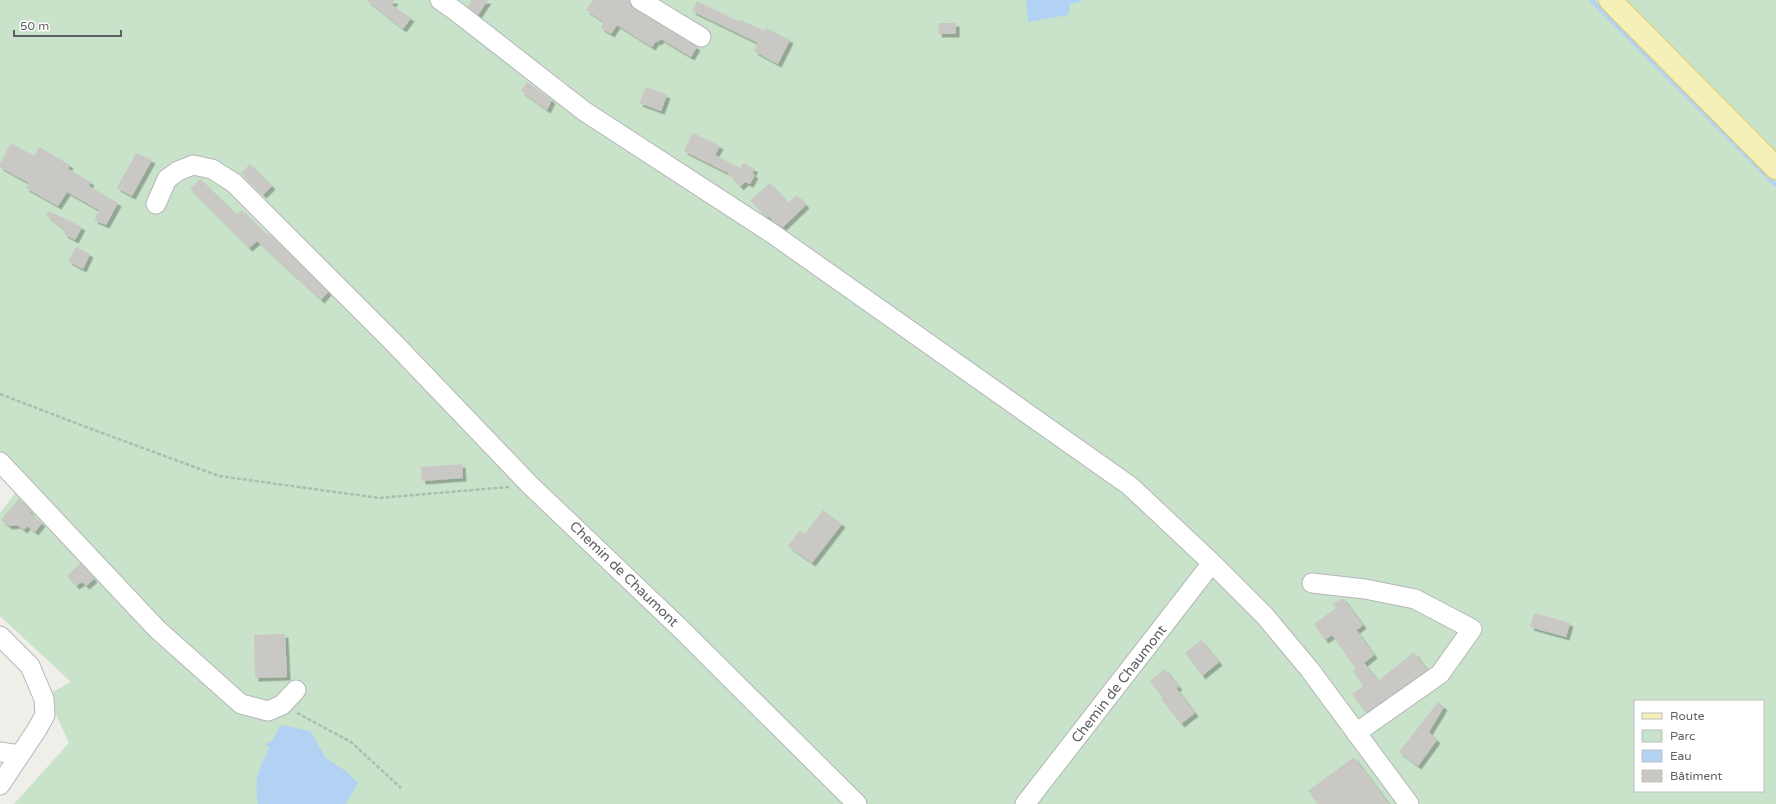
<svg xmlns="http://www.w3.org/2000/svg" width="1776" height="804" font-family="'Varela Round',sans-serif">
	<defs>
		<filter id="shadow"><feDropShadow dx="3.5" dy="3.5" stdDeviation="0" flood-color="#0004"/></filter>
	</defs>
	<rect width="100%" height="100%" fill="#efeee8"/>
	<!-- green -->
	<path fill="#c8e3ca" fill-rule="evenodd" d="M0,0H1776V804H14L69,743L47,695L71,682L0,616V513L24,481L0,457ZM1635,701H1763V791H1635Z"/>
	<!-- water -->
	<path fill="#b2d2f4" d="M1026,0H1081L1082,1L1070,4L1068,15L1028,22Z
		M281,725L310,731L326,758L347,772L358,783L346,804H258C254,777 258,772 269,748L265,744L272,741Z"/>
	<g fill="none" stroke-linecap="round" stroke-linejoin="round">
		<!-- stream -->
		<path stroke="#b2d2f4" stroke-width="4.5" d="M1591,0L1776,185"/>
	</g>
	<!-- building -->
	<path fill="#cac8c4" filter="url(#shadow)" d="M366,0H395L392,5L411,18L403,29Z
		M471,0H488L478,15L468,7Z
		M593,0H629L631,6L634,9L697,47L691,57L661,39L658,42L656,41L652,47L617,25L611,34L601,28L604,22L586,10Z
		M697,1L740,22L741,20L764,31L766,28L790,40L778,64L754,51L758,43L692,11Z
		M939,23H956V34H938Z
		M527,82L552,100L547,110L521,91Z
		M646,87L667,95L661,111L639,103Z
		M693,133L720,146L715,155L740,168L743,163L755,169L752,173L755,175L750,184L745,182L740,187L728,173L684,151Z
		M11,143L34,156L39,147L70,165L68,169L91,182L89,186L118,203L106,225L94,220L99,210L67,192L58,206L26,188L29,183L0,167V164Z
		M136,153L152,160L132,196L117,188Z
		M250,164L272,186L263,195L241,173Z
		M200,179L237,215L242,210L267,235L268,233L328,292L321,300L257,241L249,248L190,189Z
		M770,183L788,203L797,195L806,205L783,227L768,216L767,217L750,200Z
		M49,211L82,227L75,240L64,234L66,231L46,215Z
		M76,247L90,254L83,269L68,261Z
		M462,464L463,478L422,481L421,467Z
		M19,498L31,512L30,513L42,523L35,532L27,526L24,530L17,525L9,526L1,520Z
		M823,510L842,524L812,563L788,546L800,530L805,534Z
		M80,563L94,579L86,586L82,582L76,586L67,576Z
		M1343,598L1363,625L1357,630L1354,627L1374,655L1364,663L1378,681L1414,652L1427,670L1366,713L1352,694L1363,686L1353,671L1356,669L1332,635L1325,640L1314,624L1336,608L1333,604Z
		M1534,613L1570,623L1566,637L1530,627Z
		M285,634L287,677L255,678L254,635Z
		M1201,640L1219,662L1202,676L1185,653Z
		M1165,669L1179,687L1176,688L1195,713L1181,724L1161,699L1163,698L1150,681Z
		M1438,702L1444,707L1429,732L1437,740L1418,766L1399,752Z
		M1354,757L1389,804H1318L1308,791Z"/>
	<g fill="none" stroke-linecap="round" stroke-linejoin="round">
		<!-- minor casing -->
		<g stroke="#b4b6ba" stroke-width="21">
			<path id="minor" d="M440,0L457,12L584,111L773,234L1130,486L1212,563L1265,616L1310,670L1409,804
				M640,0L701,37
				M156,204L167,179L178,171L193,165L212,169L234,183L393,342L530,485L683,631L857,804
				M0,462L157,629L241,704L268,711L282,705L296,690
				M1312,583L1365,589L1415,599L1472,629L1440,674L1356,733
				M0,636L30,666L44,699L45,715L36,731L0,785
				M0,752L20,755
				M1025,804L1212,563"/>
		</g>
		<!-- major casing -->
		<g stroke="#e0ca70" stroke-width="24">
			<path id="major" d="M1610,0L1776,168"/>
		</g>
		<!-- path -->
		<path stroke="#a1c3ae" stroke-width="2.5" stroke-dasharray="4 2" stroke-linecap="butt" d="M0,394L86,427L219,476L379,498L509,487
			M297,713L351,742L401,788"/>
		<!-- minor -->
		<use href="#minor" stroke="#fff" stroke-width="19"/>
		<!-- major -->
		<use href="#major" stroke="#f5f0b7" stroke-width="22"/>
	</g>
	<g text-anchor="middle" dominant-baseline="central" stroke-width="3.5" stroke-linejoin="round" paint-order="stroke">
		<!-- street labels -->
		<g font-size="14" fill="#5f6166" stroke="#fff">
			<text transform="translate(624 574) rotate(44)">Chemin de Chaumont</text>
			<text transform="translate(1119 684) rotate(-52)">Chemin de Chaumont</text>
		</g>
	</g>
	<!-- legend -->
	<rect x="1634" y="700" width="130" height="92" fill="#ffffff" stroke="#bfc0c2"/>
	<rect x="1642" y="713" width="20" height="6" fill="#f5f0b7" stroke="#bfc0c2"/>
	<text x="1670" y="720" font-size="12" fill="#5f6166">Route</text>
	<rect x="1642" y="730" width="20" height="12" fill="#c8e3ca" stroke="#bfc0c2"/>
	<text x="1670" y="740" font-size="12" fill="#5f6166">Parc</text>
	<rect x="1642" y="750" width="20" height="12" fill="#b2d2f4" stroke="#bfc0c2"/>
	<text x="1670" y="760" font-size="12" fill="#5f6166">Eau</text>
	<rect x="1642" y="770" width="20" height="12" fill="#cac8c4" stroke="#bfc0c2"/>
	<text x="1670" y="780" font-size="12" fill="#5f6166">Bâtiment</text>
	<!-- scale -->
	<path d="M14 30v6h107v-6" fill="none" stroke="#5f6166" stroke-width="2"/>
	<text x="20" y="30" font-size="12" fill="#5f6166" stroke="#ffffff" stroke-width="3" paint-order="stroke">50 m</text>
</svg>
